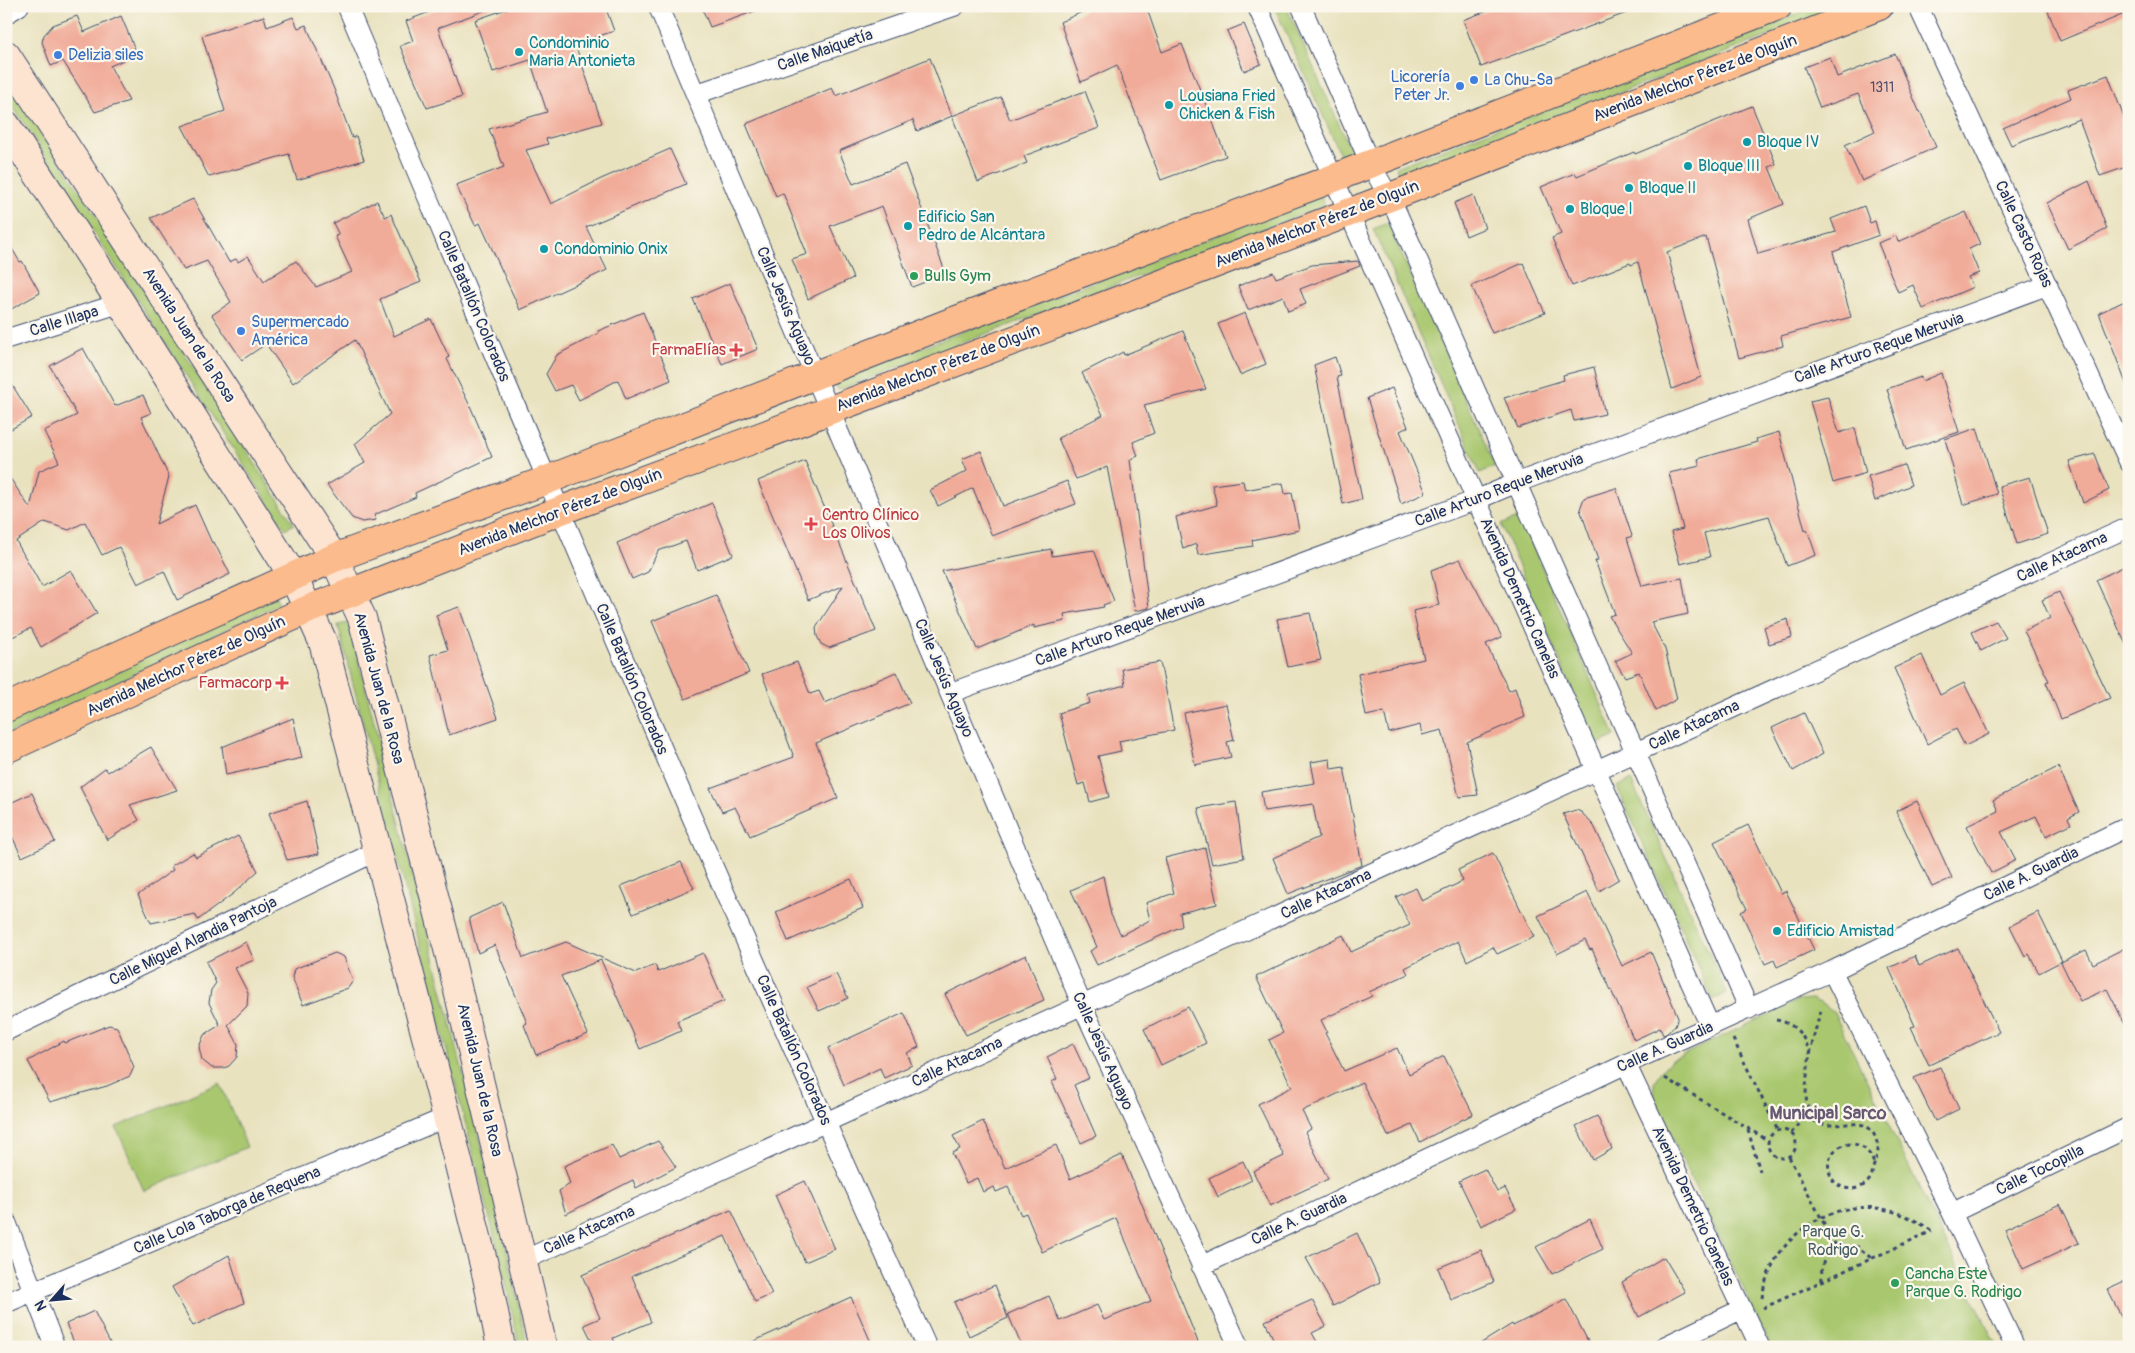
<svg xmlns="http://www.w3.org/2000/svg" width="2135" height="1353" font-family="Pangolin,sans-serif">
	<rect width="100%" height="100%" fill="#fbf7ec"/>
	<filter id="ink" filterUnits="userSpaceOnUse"><feTurbulence type="fractalNoise" baseFrequency=".02" numOctaves="2"/><feDisplacementMap in="SourceGraphic" scale="10" xChannelSelector="R" yChannelSelector="G"/><feConvolveMatrix kernelMatrix="1 2 1 2 8 2 1 2 1" color-interpolation-filters="sRGB"/></filter>
	<filter id="wash" filterUnits="userSpaceOnUse"><feTurbulence type="fractalNoise" baseFrequency=".0096" numOctaves="4" result="noise"/><feDisplacementMap in="SourceGraphic" scale="20" xChannelSelector="R" yChannelSelector="G"/><feGaussianBlur stdDeviation="1.12" result="paint"/><feColorMatrix in="noise" values="0 0 0 0 0 0 0 0 0 0 0 0 0 0 0 0 0 1.4 0 .05"/><feComposite in="paint" operator="in"/></filter>
	<g filter="url(#wash)">
		<rect width="100%" height="100%" fill="#e9e2bf"/>
		<!-- green -->
		<path fill="#a9c76e" stroke="#627b66" d="M1274,6H1286L1351,151L1341,156Z
			M1817,6H1847L1400,177L1396,167Z
			M8,79L294,524L285,529L6,96V80Z
			M1321,196L1324,206L838,390L835,380Z
			M1388,223L1495,466L1480,473L1373,229Z
			M1520,517L1615,736L1596,745L1501,525Z
			M275,595L279,604L6,735V724Z
			M349,623L499,1214L528,1347H519L504,1274L338,625Z
			M1631,780L1727,993L1713,1000L1617,787Z
			M1812,999L1824,1005L1834,1013L1997,1347H1771L1657,1107C1650,1083 1653,1080 1670,1061L1799,1000Z
			M220,1083L247,1147L144,1191L116,1127Z"/>
		<g id="blocks">
			<!-- building -->
			<path fill="#f1ab99" d="M445,6H490L491,8L438,28L462,97L427,108L400,46L413,41L406,21Z
				M515,6H605L614,31L575,44L602,123L546,139L548,144L526,150L551,204L601,179L670,149L686,184L586,227L607,270L520,310L480,223L475,225L456,185L504,167L489,129L547,112L530,60L493,72L475,20Z
				M701,6H761V9L710,27Z
				M1095,6H1146L1162,52L1182,44L1226,156L1161,180L1117,65L1081,82L1060,22Z
				M1500,6H1637V9L1481,67L1463,20Z
				M2046,6H2129V12L2060,41Z
				M77,16L84,32L121,16L137,54L110,66L129,101L95,112L63,61L51,66L42,42L44,35L53,25Z
				M264,16L267,27L293,17L298,28L306,25L334,89L352,138L356,136L364,160L297,180L289,154L209,177L182,126L225,111L202,36Z
				M1244,24L1261,64L1244,71L1227,31Z
				M1895,54L1919,111H1920L1936,147L1862,181L1845,145L1875,131L1858,94L1820,108L1804,67L1830,57L1837,77Z
				M930,58L952,116L917,131L913,120L839,151L853,184L905,164L946,274L912,287L882,206L830,226L853,278L808,299L792,259L807,254L783,193L776,196L746,124L832,88L836,96Z
				M2108,75L2129,131V166L2100,176L2079,119L2011,145L2003,128L2071,98L2068,90Z
				M1085,91L1099,128L1024,156L1027,163L978,182L952,116L1001,97L1010,120Z
				M1752,106L1776,164L1769,167L1784,204L1748,219L1758,254L1836,232L1831,219L1864,206L1870,223L1875,221L1879,235L1833,252L1851,317L1781,336L1783,346L1739,358L1706,237L1667,252L1701,377L1672,389L1638,262L1631,265L1630,263L1572,286L1552,238L1561,234L1541,187L1575,173L1577,176L1634,152L1635,154Z
				M2089,181L2107,229L2068,249L2047,203Z
				M1473,195L1485,228L1466,236L1454,203Z
				M193,199L229,262L236,259L238,262L248,256L264,281L296,261L316,287L352,272L335,236L339,235L333,223L377,201L385,217L391,214L421,282L380,299L394,336L431,319L449,357L447,359L471,408L492,457L415,493L416,497L374,515L376,520L362,522L352,518L327,485L365,463L355,444L390,414L355,340L293,383L266,344L242,360L212,315L231,302L207,261L184,270L151,218Z
				M1966,212L1980,244L1969,249L1979,273L1968,277L1973,287L1923,309L1913,285L1898,292L1878,243L1896,236L1898,242Z
				M6,239L20,262L22,261L40,293L6,312Z
				M1358,261L1360,266L1300,289L1306,304L1288,311L1283,296L1248,310L1238,286L1273,272L1276,278L1312,265Z
				M1523,263L1545,313L1492,333L1472,286Z
				M730,283L758,349L722,364L693,299Z
				M2129,299V386H2127L2099,313Z
				M643,312L671,380L626,399L618,380L579,400L571,385L555,391L546,374L557,355L599,333L598,331Z
				M1245,313L1266,364L1240,375L1218,324Z
				M1183,331L1206,389L1144,405L1154,433L1133,442L1138,456L1130,460L1149,608L1135,611L1107,467L1076,479L1058,438L1103,415L1082,373L1123,352L1124,355Z
				M83,348L115,406L143,395L151,413L141,417L169,477L156,524L195,505L212,543L214,542L230,574L177,600L164,571L138,584L119,547L102,555L85,522L69,530L45,522L16,541L42,587L71,570L97,613L41,647L31,628L6,640V472L30,508L39,471L59,462L44,431L77,415L50,366Z
				M1335,357L1341,376L1337,377L1362,499L1343,504L1314,365Z
				M1594,367L1605,414L1574,421L1571,410L1518,428L1504,398L1564,380L1563,375Z
				M1941,373L1959,432L1906,450L1887,389L1921,377L1922,381Z
				M6,375L32,417L6,432Z
				M1392,388L1408,427L1400,431L1426,493L1401,504L1367,398Z
				M1828,397L1839,433L1855,428L1866,473L1833,483L1810,401Z
				M1977,428L1997,494L1963,505L1945,439Z
				M1779,432L1805,530L1807,529L1816,555L1787,566L1769,516L1704,533L1710,557L1680,564L1671,532L1683,529L1669,473L1700,466L1698,459L1757,442L1756,439Z
				M981,451L1003,506L1067,481L1076,504L992,536L973,488L938,506L930,490L967,471L962,459Z
				M2095,454L2109,490L2083,503L2069,461Z
				M805,461L876,631L829,648L821,644L817,636L816,628L843,586L808,600L758,481Z
				M1904,465L1911,485L1875,501L1868,476Z
				M2030,477L2048,534L2017,544L1999,486Z
				M1243,481L1245,490L1283,483L1285,494L1292,493L1299,530L1252,540L1253,546L1198,555L1196,544L1183,549L1176,517L1217,505L1212,485Z
				M1616,488L1632,536L1627,538L1642,586L1682,578L1688,614L1651,622L1665,649L1677,699L1656,711L1639,672L1625,677L1615,661L1632,653L1609,616L1615,614L1595,561L1598,560L1580,509L1584,498Z
				M712,503L733,555L697,570L686,541L658,551L648,572L632,579L617,543Z
				M1051,549L1052,556L1094,550L1114,601L1103,605L1104,607L1064,614L1065,621L1034,628V625L977,649L942,571Z
				M1460,559L1502,637L1486,644L1509,691L1515,688L1525,717L1467,742L1478,795L1459,797L1442,730L1422,735L1420,725L1389,733L1384,712L1366,716L1358,674L1424,659L1413,611L1439,605L1431,570Z
				M2129,564V651L2096,580Z
				M2059,592L2110,698L2061,719L2046,682L2049,681L2024,631L2050,618L2042,600Z
				M716,595L749,673L685,699L652,621Z
				M459,607L498,718L449,735L430,655L448,650L436,615Z
				M1310,613L1321,660L1288,667L1277,619Z
				M1788,619L1792,637L1769,644L1764,627Z
				M1996,621L2006,638L1981,651L1972,632Z
				M1922,655L1940,695L1964,683L1989,734L1965,746L1956,729L1927,744L1894,668Z
				M797,662L810,694L819,691L825,703L896,672L910,703L816,743L838,798L750,836L735,807L722,812L710,788L794,757L762,674Z
				M1160,662L1174,730L1119,741L1121,751L1098,756L1109,797L1090,802L1085,783L1078,785L1059,713L1090,703L1088,695L1125,685L1122,669Z
				M1226,704L1234,740L1227,742L1231,757L1195,765L1184,713Z
				M1804,713L1823,754L1793,771L1772,728Z
				M293,718L302,758L226,775L222,747Z
				M151,747L177,790L130,805L139,820L107,840L80,787L105,768L108,772Z
				M1330,759L1331,769L1344,767L1362,865L1288,894L1273,858L1319,837L1313,804L1264,811L1261,792L1315,783L1311,762Z
				M2058,767L2079,812L2068,818L2071,824L2046,836L2036,816L2001,832L2016,860L1991,873L1967,826L1998,811L1993,800Z
				M32,793L55,842L22,857L6,824V805Z
				M307,801L319,854L287,860L269,813Z
				M1917,801L1952,878L1932,887L1896,811Z
				M1236,802L1244,858L1212,864L1198,808Z
				M1576,810L1581,812L1594,826L1619,879L1599,891L1563,814Z
				M1748,825L1781,893L1786,891L1814,950L1777,967L1774,960L1765,964L1741,912L1747,909L1714,842Z
				M238,836L258,871L234,893L198,920L195,914L151,923L138,895L173,870L171,866L193,853L196,857Z
				M1205,848L1217,904L1180,913L1182,926L1097,965L1090,951L1097,947L1071,890L1103,876L1111,915L1121,935L1150,920L1146,903L1174,893L1165,858Z
				M1493,853L1534,937L1497,954L1493,947L1467,961L1458,941L1405,968L1408,974L1369,992L1372,996L1321,1020L1327,1032L1325,1033L1344,1071L1397,1048L1409,1074L1444,1056L1473,1114L1420,1142L1412,1125L1388,1136L1362,1082L1302,1111L1311,1129L1305,1132L1328,1179L1270,1206L1253,1171L1284,1156L1258,1104L1292,1087L1269,1040L1283,1033L1256,977L1343,935L1351,952L1410,925L1396,897L1416,888L1422,901L1463,881L1458,870Z
				M681,862L694,888L633,914L621,886Z
				M851,879L863,908L788,941L776,912Z
				M1587,892L1622,966L1651,952L1678,1017L1675,1026L1666,1034L1663,1035L1660,1028L1634,1040L1592,949L1590,950L1585,940L1557,954L1538,916Z
				M503,902L523,958L566,942L636,973L655,965L658,972L703,953L724,1001L677,1021L681,1031L640,1049L601,960L561,976L588,1034L536,1055L524,1025L527,1023L495,945L478,953L469,918Z
				M2038,912L2062,961L2039,973L2029,954L2025,956L2010,926Z
				M246,942L254,960L235,968L248,993L247,1006L228,1025L238,1044L237,1057L229,1066L224,1068H212L202,1060L199,1047L204,1035L220,1025L209,1003L211,990L216,983L206,962Z
				M2129,946V1032L2107,989L2080,1001L2061,962L2086,950L2093,964Z
				M1958,948L1999,1032L1929,1065L1911,1027L1915,1026L1889,968L1915,956L1919,966Z
				M335,953L344,957L353,981L348,988L303,1005L292,977L294,969Z
				M1026,955L1044,1000L966,1035L945,994Z
				M836,974L848,998L819,1011L807,987Z
				M1188,1007L1206,1043L1161,1065L1144,1029Z
				M904,1013L919,1047L907,1053L912,1065L884,1078L880,1068L844,1085L828,1048Z
				M109,1025L117,1027L134,1067L130,1076L107,1086L50,1102L28,1061L64,1041L65,1043Z
				M1073,1044L1089,1078L1074,1085L1096,1136L1081,1143L1052,1082L1057,1079L1047,1057Z
				M1940,1067L1959,1109L1935,1121L1914,1078Z
				M1597,1116L1612,1149L1593,1160L1576,1126Z
				M983,1121L1005,1168L1056,1145L1070,1179L1122,1155L1200,1347H1022L1008,1314L1049,1296L1060,1321L1097,1305L1104,1320L1151,1301L1116,1218L1042,1252L1026,1213L1021,1215L1008,1187L996,1192L994,1187L983,1192L977,1178L966,1183L952,1153L960,1149L953,1136Z
				M658,1141L676,1167L636,1188L633,1180L566,1214L559,1191L570,1184L564,1166L612,1145L619,1159Z
				M1243,1161L1252,1180L1218,1197L1209,1178Z
				M1485,1169L1497,1192L1505,1188L1516,1209L1481,1226L1459,1181Z
				M805,1181L835,1249L805,1262L775,1195Z
				M2060,1204L2079,1243L2023,1269L2005,1229Z
				M731,1210L772,1294L755,1302L725,1236L632,1276L651,1322L613,1338L617,1347H595L584,1325L600,1318L582,1275Z
				M1590,1219L1603,1249L1552,1274L1536,1247Z
				M1357,1233L1380,1282L1333,1306L1306,1258Z
				M1481,1250L1494,1282L1451,1300L1438,1268Z
				M229,1255L244,1303L193,1326L172,1287Z
				M1664,1257L1685,1292L1639,1317L1622,1282Z
				M2129,1279V1331L2107,1289Z
				M995,1285L1008,1318L969,1336L954,1302Z
				M851,1297L873,1347H741Z
				M1566,1299L1591,1347H1475L1512,1324L1513,1326Z
				M1312,1300L1326,1326L1312,1333L1320,1347H1277L1265,1321Z
				M94,1311L112,1347H76L66,1324Z"/>
		</g>
	</g>
	<g filter="url(#ink)">
		<use href="#blocks" fill-opacity="0" stroke="#3a4a6d" stroke-width="1"/>
		<g fill="none" stroke-linecap="round" stroke-linejoin="round">
			<!-- minor casing -->
			<g stroke="#3a4a6d" stroke-width="21">
				<path id="minor" d="M347,6C536,455 725,904 927,1347
					M658,6L1082,1005L1239,1347
					M1257,6L1710,1026
					M1301,6L1370,163L1394,206L1749,1009
					M1918,6L2129,462
					M6,14L19,6
					M696,94L955,6
					M6,339L121,303
					M950,693L1476,500L1516,483L2048,285
					M1832,971L1952,1213L2015,1347
					M6,1031L379,850
					M1626,1064L1760,1347
					M1952,1213L2129,1127
					M6,1221L55,1347
					M522,1261L2129,527
					M1201,1266L1626,1064L1832,971L2129,826
					M6,1303L447,1117
					M1663,1347L1742,1309"/>
			</g>
			<!-- secondary casing -->
			<g stroke="#3a4a6d" stroke-width="30">
				<path id="secondary" d="M6,55L334,558L362,618L449,953L543,1347
					M6,125L121,303L293,576L323,642L447,1117L487,1277L501,1347"/>
			</g>
			<!-- trunk casing -->
			<g stroke="#3a4a6d" stroke-width="30">
				<path id="trunk" d="M6,708L106,661L334,558L547,480L946,324L1334,178L1778,6
					M6,749L309,609L559,511L749,441L1390,197L1879,6"/>
			</g>
			<!-- path -->
			<path stroke="#3a4a6d" stroke-width="3" stroke-dasharray="4 4" stroke-linecap="butt" d="M1821,1011C1814,1031 1795,1108 1815,1121C1835,1134 1869,1108 1877,1143C1880,1152 1876,1156 1874,1165C1872,1170 1873,1174 1870,1179C1860,1194 1835,1191 1830,1174C1820,1145 1864,1129 1874,1164
				M1776,1020C1795,1023 1805,1036 1810,1054
				M1733,1039L1778,1131
				M1665,1078L1769,1141
				M1768 1144a14 14 0 1 1 28 0a14 14 0 1 1-28 0Z
				M1748,1130L1760,1171
				M1791,1133L1809,1114
				M1789,1157L1837,1248
				M1822,1281C1819,1253 1833,1247 1858,1247L1871,1258
				M1762,1298C1770,1239 1831,1194 1891,1211C1906,1215 1919,1222 1932,1231
				M1763,1308L1932,1231"/>
			<!-- minor -->
			<use href="#minor" stroke="#fff" stroke-width="19"/>
			<!-- secondary -->
			<use href="#secondary" stroke="#fde4d1" stroke-width="28"/>
			<!-- trunk -->
			<use href="#trunk" stroke="#fbbb8c" stroke-width="28"/>
		</g>
	</g>
	<!-- markers -->
	<g fill="#0f9aa8" stroke="#fbf7ec" stroke-width="2">
		<circle cx="519" cy="52" r="5"/>
		<circle cx="1169" cy="105" r="5"/>
		<circle cx="1747" cy="142" r="5"/>
		<circle cx="1688" cy="166" r="5"/>
		<circle cx="1629" cy="188" r="5"/>
		<circle cx="1570" cy="209" r="5"/>
		<circle cx="908" cy="226" r="5"/>
		<circle cx="544" cy="249" r="5"/>
		<circle cx="1777" cy="931" r="5"/>
	</g>
	<g fill="#3f7fe0" stroke="#fbf7ec" stroke-width="2">
		<circle cx="58" cy="55" r="5"/>
		<circle cx="1474" cy="80" r="5"/>
		<circle cx="1460" cy="86" r="5"/>
		<circle cx="241" cy="331" r="5"/>
	</g>
	<g fill="#2e9e5b" stroke="#fbf7ec" stroke-width="2">
		<circle cx="914" cy="276" r="5"/>
		<circle cx="1895" cy="1283" r="5"/>
	</g>
	<g fill="#e0444e" stroke="#fbf7ec" stroke-width="2">
		<path d="M733.5 342.5h5v5h5v5h-5v5h-5v-5h-5v-5h5z"/>
		<path d="M808.5 516.5h5v5h5v5h-5v5h-5v-5h-5v-5h5z"/>
		<path d="M279.5 675.5h5v5h5v5h-5v5h-5v-5h-5v-5h5z"/>
	</g>
	<g text-anchor="middle" dominant-baseline="central" stroke-width="4.5" stroke-linejoin="round" paint-order="stroke">
		<!-- number labels -->
		<g font-size="14" fill="#504e6d">
			<text x="1882" y="87">1311</text>
		</g>
		<!-- culture labels -->
		<g font-size="16" fill="#0d838f" stroke="#fbf7ec" text-anchor="start">
			<text x="529" y="43">Condominio<tspan x="529" dy="18">Maria Antonieta</tspan></text>
			<text x="1179" y="96">Lousiana Fried<tspan x="1179" dy="18">Chicken &amp; Fish</tspan></text>
			<text x="1757" y="142">Bloque IV</text>
			<text x="1698" y="166">Bloque III</text>
			<text x="1639" y="188">Bloque II</text>
			<text x="1580" y="209">Bloque I</text>
			<text x="918" y="217">Edificio San<tspan x="918" dy="18">Pedro de Alcántara</tspan></text>
			<text x="554" y="249">Condominio Onix</text>
			<text x="1787" y="931">Edificio Amistad</text>
		</g>
		<!-- street labels -->
		<g font-size="16" fill="#1b2f5e" stroke="#fbf7ec">
			<text transform="translate(825 50) rotate(-19)">Calle Maiquetía</text>
			<text transform="translate(1695 78) rotate(-21)">Avenida Melchor Pérez de Olguín</text>
			<text transform="translate(1317 224) rotate(-21)">Avenida Melchor Pérez de Olguín</text>
			<text transform="translate(2024 234) rotate(65)">Calle Casto Rojas</text>
			<text transform="translate(474 306) rotate(67)">Calle Batallón Colorados</text>
			<text transform="translate(786 306) rotate(67)">Calle Jesús Aguayo</text>
			<text transform="translate(64 321) rotate(-17)">Calle Illapa</text>
			<text transform="translate(189 335) rotate(57)">Avenida Juan de la Rosa</text>
			<text transform="translate(1879 348) rotate(-20)">Calle Arturo Reque Meruvia</text>
			<text transform="translate(938 368) rotate(-21)">Avenida Melchor Pérez de Olguín</text>
			<text transform="translate(1499 490) rotate(-21)">Calle Arturo Reque Meruvia</text>
			<text transform="translate(560 512) rotate(-21)">Avenida Melchor Pérez de Olguín</text>
			<text transform="translate(2062 557) rotate(-25)">Calle Atacama</text>
			<text transform="translate(1520 598) rotate(66)">Avenida Demetrio Canelas</text>
			<text transform="translate(1120 631) rotate(-20)">Calle Arturo Reque Meruvia</text>
			<text transform="translate(186 666) rotate(-25)">Avenida Melchor Pérez de Olguín</text>
			<text transform="translate(944 678) rotate(67)">Calle Jesús Aguayo</text>
			<text transform="translate(632 679) rotate(67)">Calle Batallón Colorados</text>
			<text transform="translate(379 688) rotate(75)">Avenida Juan de la Rosa</text>
			<text transform="translate(1694 725) rotate(-25)">Calle Atacama</text>
			<text transform="translate(2031 874) rotate(-26)">Calle A. Guardia</text>
			<text transform="translate(1326 894) rotate(-25)">Calle Atacama</text>
			<text transform="translate(193 941) rotate(-26)">Calle Miguel Alandia Pantoja</text>
			<text transform="translate(1665 1047) rotate(-24)">Calle A. Guardia</text>
			<text transform="translate(794 1050) rotate(66)">Calle Batallón Colorados</text>
			<text transform="translate(1103 1051) rotate(66)">Calle Jesús Aguayo</text>
			<text transform="translate(957 1062) rotate(-25)">Calle Atacama</text>
			<text transform="translate(480 1080) rotate(77)">Avenida Juan de la Rosa</text>
			<text transform="translate(2040 1170) rotate(-26)">Calle Tocopilla</text>
			<text transform="translate(1693 1206) rotate(65)">Avenida Demetrio Canelas</text>
			<text transform="translate(227 1210) rotate(-23)">Calle Lola Taborga de Requena</text>
			<text transform="translate(1299 1219) rotate(-25)">Calle A. Guardia</text>
			<text transform="translate(589 1230) rotate(-24)">Calle Atacama</text>
		</g>
		<!-- shop labels -->
		<g font-size="16" fill="#366cbe" stroke="#fbf7ec" text-anchor="start">
			<text x="68" y="55">Delizia siles</text>
			<text x="1450" y="77" text-anchor="end">Licorería<tspan x="1450" dy="18">Peter Jr.</tspan></text>
			<text x="1484" y="80">La Chu-Sa</text>
			<text x="251" y="322">Supermercado<tspan x="251" dy="18">América</tspan></text>
		</g>
		<!-- leisure labels -->
		<g font-size="16" fill="#27864d" stroke="#fbf7ec" text-anchor="start">
			<text x="924" y="276">Bulls Gym</text>
			<text x="1905" y="1274">Cancha Este<tspan x="1905" dy="18">Parque G. Rodrigo</tspan></text>
		</g>
		<!-- health labels -->
		<g font-size="16" fill="#be3a42" stroke="#fbf7ec" text-anchor="end">
			<text x="726" y="350">FarmaElías</text>
			<text x="822" y="515" text-anchor="start">Centro Clínico<tspan x="822" dy="18">Los Olivos</tspan></text>
			<text x="272" y="683">Farmacorp</text>
		</g>
		<!-- park labels -->
		<g font-size="16" fill="#465d63" stroke="#fbf7ec">
			<text x="1833" y="1232">Parque G.<tspan x="1833" dy="18">Rodrigo</tspan></text>
		</g>
		<!-- neighbourhood labels -->
		<g font-size="18" font-weight="bold" fill="#665a73" stroke="#fbf7ec">
			<text x="1828" y="1113">Municipal Sarco</text>
		</g>
	</g>
	<!-- margin -->
	<rect width="2135" height="1353" fill="none" stroke="#fbf7ec" stroke-width="25"/>
	<!-- north arrow -->
	<g transform="translate(52 1300) rotate(243)" stroke="#fbf7ec" stroke-width="4" paint-order="stroke">
	<path d="M0-4L9 19L0 12L-9 19Z" fill="#1b2f5e"/>
	<text y="-8" font-size="14" font-weight="bold" text-anchor="middle" fill="#1b2f5e">N</text>
	</g>
</svg>
